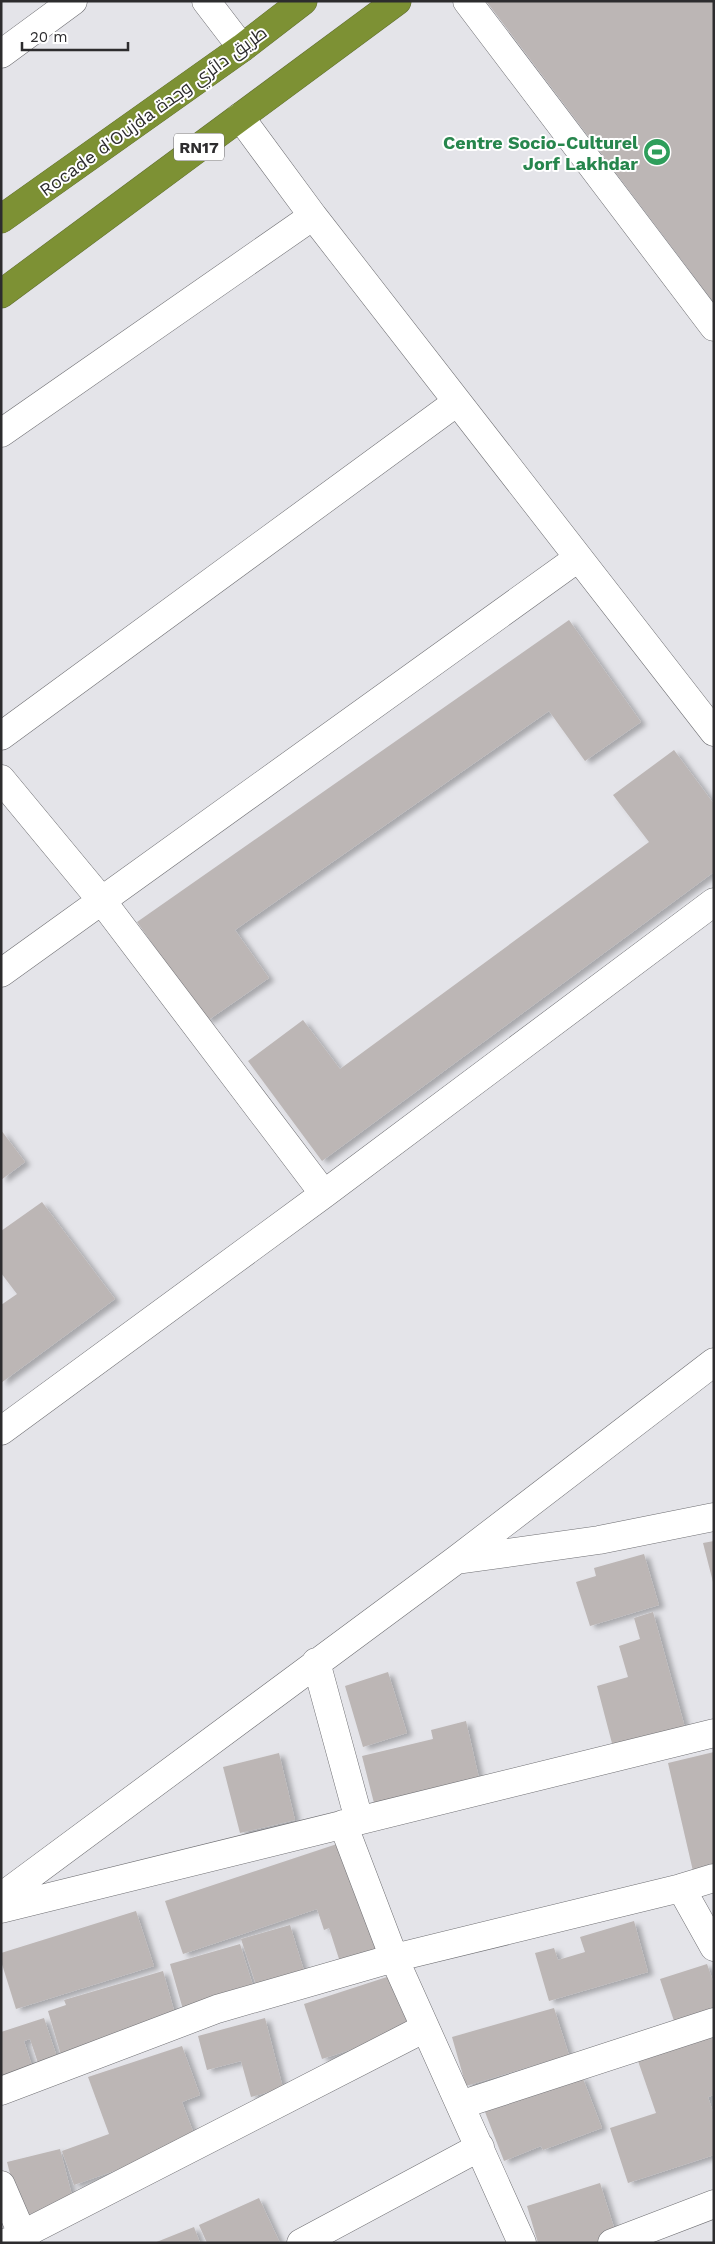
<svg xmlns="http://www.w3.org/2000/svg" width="715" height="2244" font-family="'Work Sans',Cairo,sans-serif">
	<defs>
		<filter id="shadow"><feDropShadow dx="5.5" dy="3" stdDeviation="2.5" flood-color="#0004"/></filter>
	</defs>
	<rect width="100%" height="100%" fill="#e4e4e9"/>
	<!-- building -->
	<path fill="#bcb6b5" filter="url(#shadow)" d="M486,1H714V303Z
		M569,620L641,722L585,761L549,711L235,930L269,978L207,1021L137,922Z
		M674,750L714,804V872L322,1161L248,1061L303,1020L340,1069L649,842L613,795Z
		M1,1130L25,1162L1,1180Z
		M42,1202L115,1299L1,1383V1305L17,1294L1,1273V1231Z
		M714,1541V1582H713L703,1543Z
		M644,1554L659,1605L590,1626L576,1582L596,1576L594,1568Z
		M653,1612L686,1731L614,1751L597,1686L628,1677L619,1646L640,1639L634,1618Z
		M388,1672L407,1733L363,1747L345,1686Z
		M466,1721L479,1778L374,1803L362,1756L433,1739L431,1730Z
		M714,1752V1866L693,1871L668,1763Z
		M279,1753L295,1820L240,1833L223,1767Z
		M343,1842L378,1949L340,1962L329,1928L324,1930L317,1909L183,1954L165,1901Z
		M136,1911L154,1966L16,2009L1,1961V1953Z
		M634,1921L648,1972L549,2001L535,1953L554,1948L558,1960L585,1952L580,1937Z
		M290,1925L305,1974L257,1988L241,1939Z
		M240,1944L255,1992L184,2013L170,1964Z
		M707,1964L714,1984V2008L674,2021L660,1979Z
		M163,1971L177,2021L61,2055L48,2011L66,2005L64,2000Z
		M393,1975L411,2030L322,2059L304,2004Z
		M554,2008L569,2055L466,2086L452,2037Z
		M44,2018L58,2060L39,2066L30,2039L24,2041L33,2069L1,2079V2032Z
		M265,2018L283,2088L251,2097L241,2061L207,2070L198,2036Z
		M714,2036V2095L708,2097L714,2115V2155L628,2183L610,2128L656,2113L638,2061Z
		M182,2046L200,2095L182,2102L197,2142L74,2185L62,2151L109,2134L88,2077Z
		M582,2076L602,2128L543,2150L541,2146L504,2161L485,2112Z
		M60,2149L74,2203L21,2216L7,2162Z
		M600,2183L617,2237L599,2243H538L527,2206Z
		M259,2198L280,2243H207L199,2225Z
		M194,2227L200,2243H154Z"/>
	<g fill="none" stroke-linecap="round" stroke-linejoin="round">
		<!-- minor casing -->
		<g stroke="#6f6f73" stroke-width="29">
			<path id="minor" d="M206,1L242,48
				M467,1L714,327
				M1,54L73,1
				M240,117L313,216
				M1,433L313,216L714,732
				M1,736L457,402
				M1,779L102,901L324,1194
				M1,973L578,558
				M1,1431L324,1194L714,902
				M457,1560L599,1540L714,1517
				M316,1662L359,1820
				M343,1824L394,1958L522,2243
				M681,1888L714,1947
				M1,1897L456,1560L714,1362
				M1,1909L714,1733
				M1,2091L217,2009L394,1958L681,1888L714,1878
				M460,2105L714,2022
				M1,2185L26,2243
				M6,2243L425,2028
				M301,2243L480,2147
				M612,2243L714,2204"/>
		</g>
		<!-- highway casing -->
		<g stroke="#616e32" stroke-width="29">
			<path id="highway" d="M1,219L242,48L303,1
				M1,294L397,1"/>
		</g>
		<!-- minor -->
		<use href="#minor" stroke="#fff" stroke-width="28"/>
		<!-- highway -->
		<use href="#highway" stroke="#7d9134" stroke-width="28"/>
	</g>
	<!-- icons -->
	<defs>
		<g id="stadium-disc" transform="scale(1.4375)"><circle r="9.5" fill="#2e9e5b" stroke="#fff"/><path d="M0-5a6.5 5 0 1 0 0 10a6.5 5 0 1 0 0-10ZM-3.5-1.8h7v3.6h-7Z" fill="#fff"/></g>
	</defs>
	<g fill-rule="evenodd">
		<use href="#stadium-disc" x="657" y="152"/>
	</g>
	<g text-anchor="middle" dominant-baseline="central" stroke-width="4" stroke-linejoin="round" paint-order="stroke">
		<!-- shield labels -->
		<rect fill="#fff" stroke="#6c6b6d" stroke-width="1" x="174" y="133.5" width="50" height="27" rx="4"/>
		<g font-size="16" font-weight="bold" fill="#2d2c2e">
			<text x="199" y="147">RN17</text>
		</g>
		<!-- street labels -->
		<g font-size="18" fill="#2d2c2e" stroke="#fff">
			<text transform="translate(153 111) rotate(-36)">Rocade d'Oujda طريق دائري وجدة</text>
		</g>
		<!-- leisure labels -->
		<g font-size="18" font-weight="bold" fill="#27864d" stroke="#fff" text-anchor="end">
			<text x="638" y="142">Centre Socio-Culturel<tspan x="638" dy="21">Jorf Lakhdar</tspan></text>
		</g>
	</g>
	<!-- border -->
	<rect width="715" height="2244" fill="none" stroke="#2d2c2e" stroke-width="5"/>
	<!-- scale -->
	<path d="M22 42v8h106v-8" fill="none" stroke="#2d2c2e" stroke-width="2.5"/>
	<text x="30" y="42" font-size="15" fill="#2d2c2e" stroke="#ffffff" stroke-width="4" paint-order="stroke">20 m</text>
</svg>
